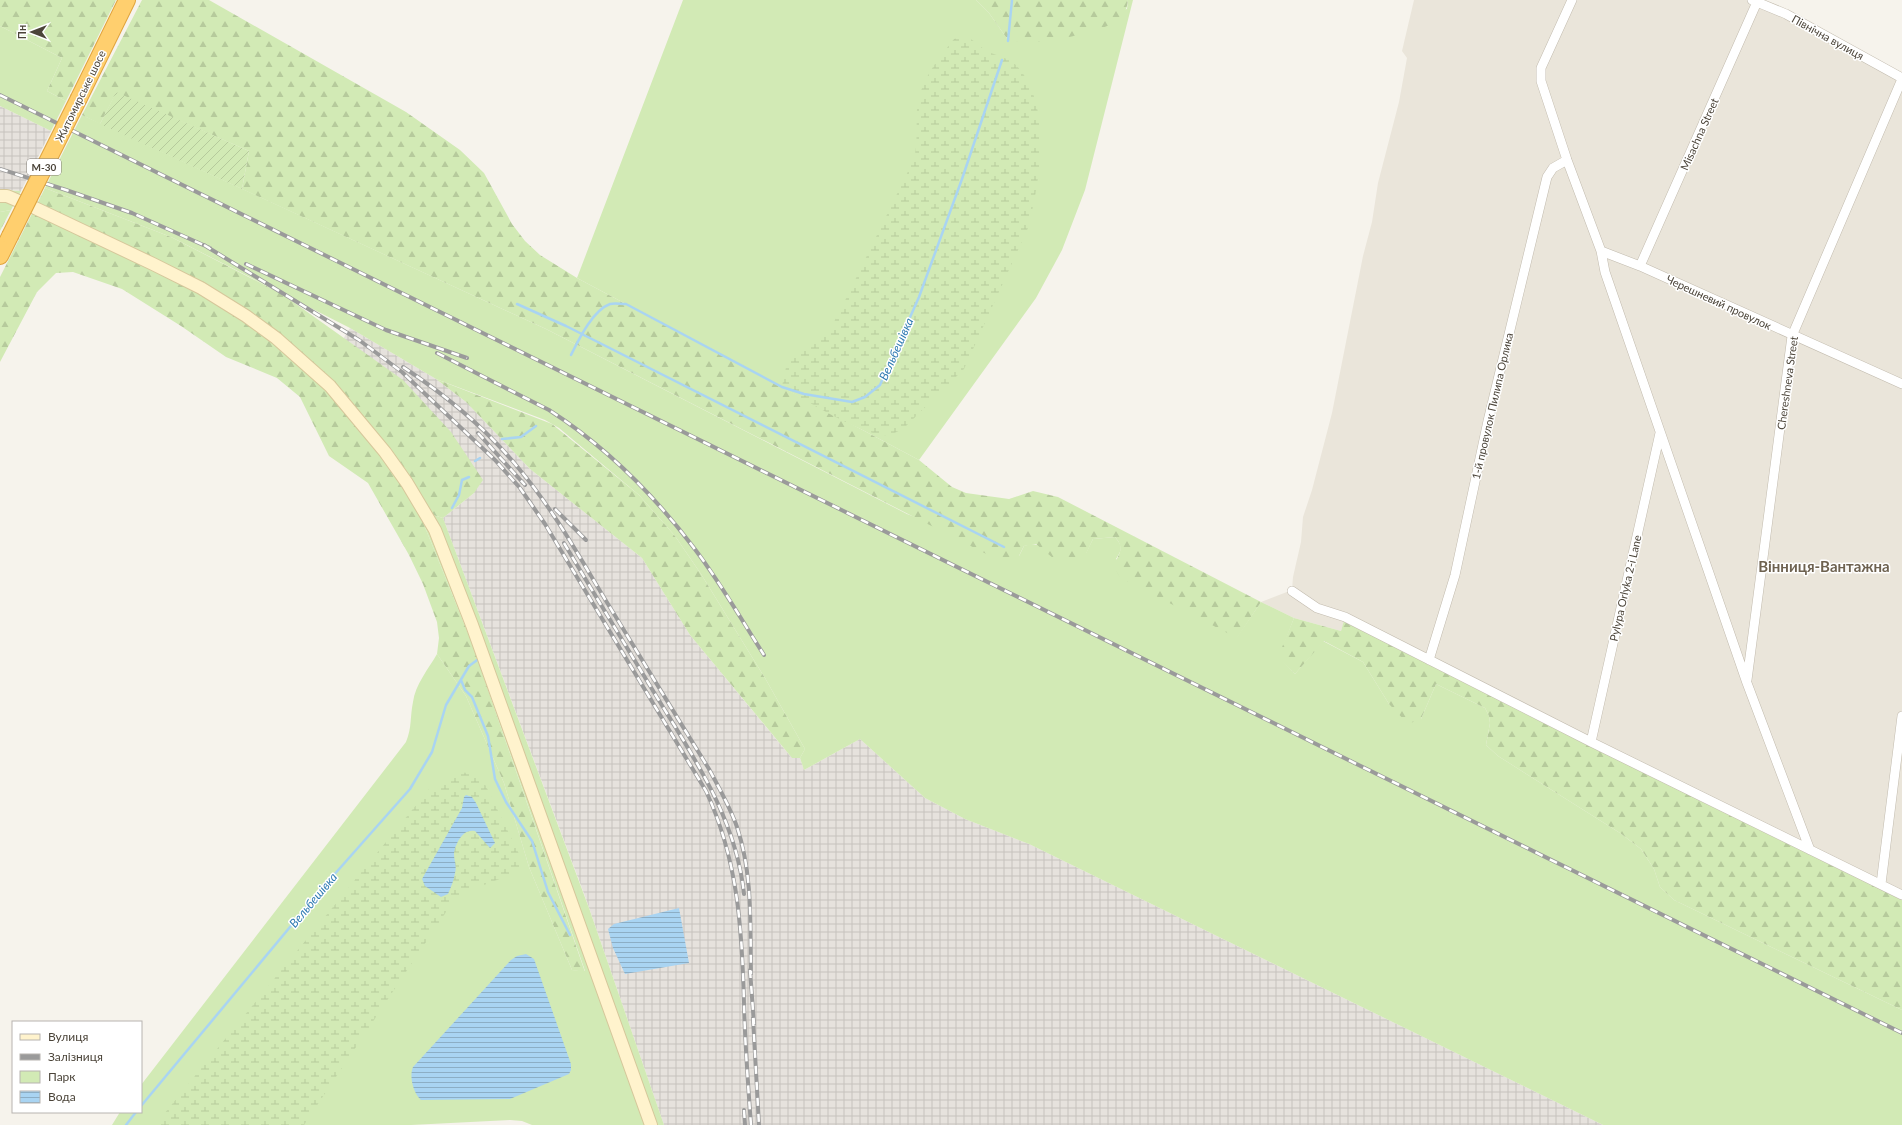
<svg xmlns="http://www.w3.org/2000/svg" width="1902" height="1125" font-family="Lato,sans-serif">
	<defs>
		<pattern id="industrial-grid" width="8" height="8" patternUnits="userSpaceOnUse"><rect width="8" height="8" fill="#e6e2dd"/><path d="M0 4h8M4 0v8" fill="none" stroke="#c7c3be"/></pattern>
		<pattern id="forest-firs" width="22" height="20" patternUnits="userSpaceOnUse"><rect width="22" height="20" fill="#d2eab5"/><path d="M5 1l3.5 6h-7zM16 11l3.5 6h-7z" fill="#b6ca9c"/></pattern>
		<pattern id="wetland-marsh" width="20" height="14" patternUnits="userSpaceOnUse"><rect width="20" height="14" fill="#d2eab5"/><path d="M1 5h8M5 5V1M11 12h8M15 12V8" fill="none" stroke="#b6ca9c"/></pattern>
		<pattern id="garden-furrows" width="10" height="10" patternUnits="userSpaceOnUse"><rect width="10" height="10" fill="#d2eab5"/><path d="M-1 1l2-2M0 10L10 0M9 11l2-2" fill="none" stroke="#b6ca9c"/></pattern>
		<pattern id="water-rules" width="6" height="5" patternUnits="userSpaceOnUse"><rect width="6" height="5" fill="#a9d4f2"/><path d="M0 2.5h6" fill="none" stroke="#8caec5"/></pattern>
	</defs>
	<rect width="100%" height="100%" fill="#f6f3ec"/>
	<!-- residential -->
	<path fill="#eae5da" d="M1414,0H1752L1902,78V900L1881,884L1345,618L1341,631L1294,618L1261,602L1292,590L1293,577L1301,542L1303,517L1312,490L1332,413L1363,256L1372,222L1378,183L1399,102L1407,58L1402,51Z"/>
	<!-- industrial -->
	<path fill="url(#industrial-grid)" d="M0,106L51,131L21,191L0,189Z
		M350,328L436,379L466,402L530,469L642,558L690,635L791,757L800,758L804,770L860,739L925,798L965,819L1029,844L1603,1125H664L586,899L443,518L474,493L343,339Z"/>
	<!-- green -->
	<path fill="#d2eab5" d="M683,0H976L989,13L1008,40L1127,9L1128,0H1133L1085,190L1062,250L1036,298L919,460L577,278Z
		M0,26L62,58L47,91L66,101L51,131L0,106Z
		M82,115L546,329L907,514L1019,556L1024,546L1031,544L1086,553L1093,539L1115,537C1123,546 1122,550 1116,559L1237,637L1261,602L1294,618L1279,657L1295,674L1323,641L1363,662L1389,704L1421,719L1436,684L1485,708L1489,716L1490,723L1486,745L1498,756L1620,833L1641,849L1654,869L1660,887L1674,900L1902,1010V1125H1603L1029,844L965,819L925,798L860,739L804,770L800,758L805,749L765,678L701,574L675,536L639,495L559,428L545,420L436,379L350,328L171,237L45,188Z
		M0,190L21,191L11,210L0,212Z
		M426,513L443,518L589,908L664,1125H532L522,1121L510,1120L411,1125H112L120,1112H141V1085L406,742C412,728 410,716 413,702C415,685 429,668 437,654L466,696L504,783L529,867L572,970L585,971L472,643L420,515Z"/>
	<!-- forest -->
	<path fill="url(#forest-firs)" d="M0,0H116L66,101L47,91L62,58L0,26Z
		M142,0H209L406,112L460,150L484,173L512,224L525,241L540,255L577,278L919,460L952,487L966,493L1009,499L1033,491L1058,497L1261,602L1237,638L1121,578C1105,558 1131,555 1115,537L1093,539L1084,558L1073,564L1053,558L1036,544L1024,546C1018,556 1018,565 1004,563L546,329L242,189L249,151L116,93L100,124L82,115Z
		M976,0H1128C1127,8 1125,14 1119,19C1107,31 1047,43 1029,42C1022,42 1015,41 1008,40L989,13Z
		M45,188L171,237L282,294L403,380L451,432L483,480L474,493L443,518L426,513L420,515L472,643L585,972L572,970L529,867L504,783L466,696L437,654L439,638L437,622L423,584L409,555L368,483L329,456L300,397L277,378L226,357L181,326L122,289L73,272L56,273L37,292L0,362V277Z
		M11,210L0,231V232V212Z
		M436,379L552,424L639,495L675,536L701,574L765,678L805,749L800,758H792L690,635L642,558L530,469L466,402Z
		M1345,617L1881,884L1902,900V1010L1674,900L1660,887L1654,869L1641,849L1620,833L1498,756L1486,745L1490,723L1489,716L1485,708L1436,684L1421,719L1408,724L1389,704L1363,662L1324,641L1295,674L1278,657L1294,618L1341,631Z"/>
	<!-- wetland -->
	<path fill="url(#wetland-marsh)" d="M964,37C975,39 978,46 987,51C996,56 1010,58 1017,66C1053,106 1040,181 1028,228L964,369L905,427C900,430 895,434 888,435C866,438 804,399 782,387C784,377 785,366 791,357C797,348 809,344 818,338C828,332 833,324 838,315L914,159C918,143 916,126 917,109C920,81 937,60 954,39Z
		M458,772L478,774L482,778L520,856L519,867L515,873L471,890L454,900L304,1125H155L430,788Z"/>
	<!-- garden -->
	<path fill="url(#garden-furrows)" d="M116,92L249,151L242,189L100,124Z"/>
	<!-- water -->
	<path fill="url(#water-rules)" d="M466,795L472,797L476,803L495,843L490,848L475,831C463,828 455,844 454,854C454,861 457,866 455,873C454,880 451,887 448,894L441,897L425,886L422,879L462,808L464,797Z
		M679,908L689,963L625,974L613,948L608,929L614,924Z
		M526,954L534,959L571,1064V1070L569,1074L510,1099L421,1100C413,1093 409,1076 413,1067L511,960L517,956Z"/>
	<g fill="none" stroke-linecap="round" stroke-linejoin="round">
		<!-- stream -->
		<path stroke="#a9d4f2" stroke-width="2.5" d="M1008,41L1012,0
			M517,304L566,326L1004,547
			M571,355C579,339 593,310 610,304C614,303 621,304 626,304L782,387L804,394L852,402L865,397L880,385L919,297L962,179L1002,60
			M502,439L521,437L536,426
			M475,461L480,458
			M452,508L459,495L462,480L469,477
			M461,680L465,690L472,697L488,736L495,779L506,802L532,841L548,892L570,935
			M141,1106L325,885L410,789L432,752L446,705L469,666L480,658
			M126,1125L136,1112"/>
		<!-- street casing -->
		<g stroke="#c2bbae" stroke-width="10">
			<path id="street" d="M1572,0L1541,68V81L1567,160L1601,251L1605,272L1747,683L1810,850
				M1752,0L1786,14L1902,78
				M1601,251L1640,266L1902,384
				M1640,266L1757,2
				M1292,591L1317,608L1345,617L1591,742L1902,895
				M1429,660L1455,575L1488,421L1547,177L1553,168L1567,160
				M1747,680L1792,336L1902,79
				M1591,742L1660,433
				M1881,884L1902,716"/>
		</g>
		<!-- secondary casing -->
		<g stroke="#d6c79b" stroke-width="14">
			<path id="secondary" d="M0,196H7L35,208L153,264L201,288L246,316L276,338L330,386L385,452L407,483L435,530L472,625L651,1125"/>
		</g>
		<!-- highway casing -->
		<g stroke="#e0a43c" stroke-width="18">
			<path id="highway" d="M79,98L127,0
				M0,256L10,236"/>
		</g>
		<!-- street -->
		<use href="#street" stroke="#fff" stroke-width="9"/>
		<!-- secondary -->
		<use href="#secondary" stroke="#fff3cd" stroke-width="12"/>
		<!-- highway -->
		<use href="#highway" stroke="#ffcf6e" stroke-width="16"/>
		<!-- rail casing -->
		<g stroke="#9a9a9a" stroke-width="4">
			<path id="rail" d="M0,95L1902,1033
				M0,169L66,190L132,213L210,248
				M204,245L359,340L402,372L495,460L520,488L545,524L706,791C738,860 742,928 744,1004C745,1044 748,1085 751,1125
				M246,264L386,330L467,358
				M437,353L549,410C605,446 654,495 694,548C720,582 741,619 764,655
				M403,367C447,396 487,429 520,470C556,513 582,562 611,609C644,663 676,716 709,769C719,788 730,807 737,827C753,875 750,925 751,974
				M478,433L525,485
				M555,509L586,540
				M564,543C594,594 625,644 655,694C694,758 736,818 744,894
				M750,970L754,1024
				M753,1018L759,1125
				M744,1110L745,1125"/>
		</g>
		<!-- rail -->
		<use href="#rail" stroke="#fff" stroke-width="2.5" stroke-dasharray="8" stroke-linecap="butt"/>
		<!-- highway-bridge casing -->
		<g stroke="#e0a43c" stroke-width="18" stroke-linecap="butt">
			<path id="highway-bridge" d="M10,236L79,98"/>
		</g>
		<!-- highway-bridge -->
		<use href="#highway-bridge" stroke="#ffcf6e" stroke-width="16"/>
	</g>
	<g text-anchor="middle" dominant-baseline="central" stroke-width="3" stroke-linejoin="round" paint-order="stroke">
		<!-- shield labels -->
		<rect fill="#fff" stroke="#817c74" stroke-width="1" x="27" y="159" width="34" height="16" rx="3"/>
		<g font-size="10" font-weight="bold" fill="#4b4439">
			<text x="44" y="167">М-30</text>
		</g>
		<!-- street labels -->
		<g font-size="11" fill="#4b4439" stroke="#fff">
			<text transform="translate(1828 37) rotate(29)">Північна вулиця</text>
			<text transform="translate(80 96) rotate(-64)">Житомирське шосе</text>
			<text transform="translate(1699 134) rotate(-66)">Misachna Street</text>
			<text transform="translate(1719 302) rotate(25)">Черешневий провулок</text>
			<text transform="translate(1787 383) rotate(-82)">Chereshneva Street</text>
			<text transform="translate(1492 406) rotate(-77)">1-й провулок Пилипа Орлика</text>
			<text transform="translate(1625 588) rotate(-77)">Pylypa Orlyka 2-i Lane</text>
		</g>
		<!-- water labels -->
		<g font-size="12" font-style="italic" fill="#2e7ab2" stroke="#fff">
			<text transform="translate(896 349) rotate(-66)">Вельбешівка</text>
			<text transform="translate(313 900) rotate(-50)">Вельбешівка</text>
		</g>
		<!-- district labels -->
		<g font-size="15" font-weight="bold" fill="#6e6250" stroke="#fff">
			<text x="1824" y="566">Вінниця-Вантажна</text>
		</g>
	</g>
	<!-- legend -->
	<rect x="12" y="1021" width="130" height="92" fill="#ffffff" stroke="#b7b4b0"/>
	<rect x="20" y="1034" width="20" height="6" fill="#fff3cd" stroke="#b7b4b0"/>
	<text x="48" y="1041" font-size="12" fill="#4b4439">Вулиця</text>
	<rect x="20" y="1054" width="20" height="6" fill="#9a9a9a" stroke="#b7b4b0"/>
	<text x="48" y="1061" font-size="12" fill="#4b4439">Залізниця</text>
	<rect x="20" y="1071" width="20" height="12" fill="#d2eab5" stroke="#b7b4b0"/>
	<text x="48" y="1081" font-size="12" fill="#4b4439">Парк</text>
	<rect x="20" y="1091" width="20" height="12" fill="url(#water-rules)" stroke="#b7b4b0"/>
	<text x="48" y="1101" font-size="12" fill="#4b4439">Вода</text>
	<!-- north arrow -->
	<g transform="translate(32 32) rotate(270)" stroke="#ffffff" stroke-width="3" paint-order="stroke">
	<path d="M0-3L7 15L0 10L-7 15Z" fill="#4b4439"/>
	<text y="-6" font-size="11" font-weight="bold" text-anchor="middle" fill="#4b4439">Пн</text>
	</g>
</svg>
